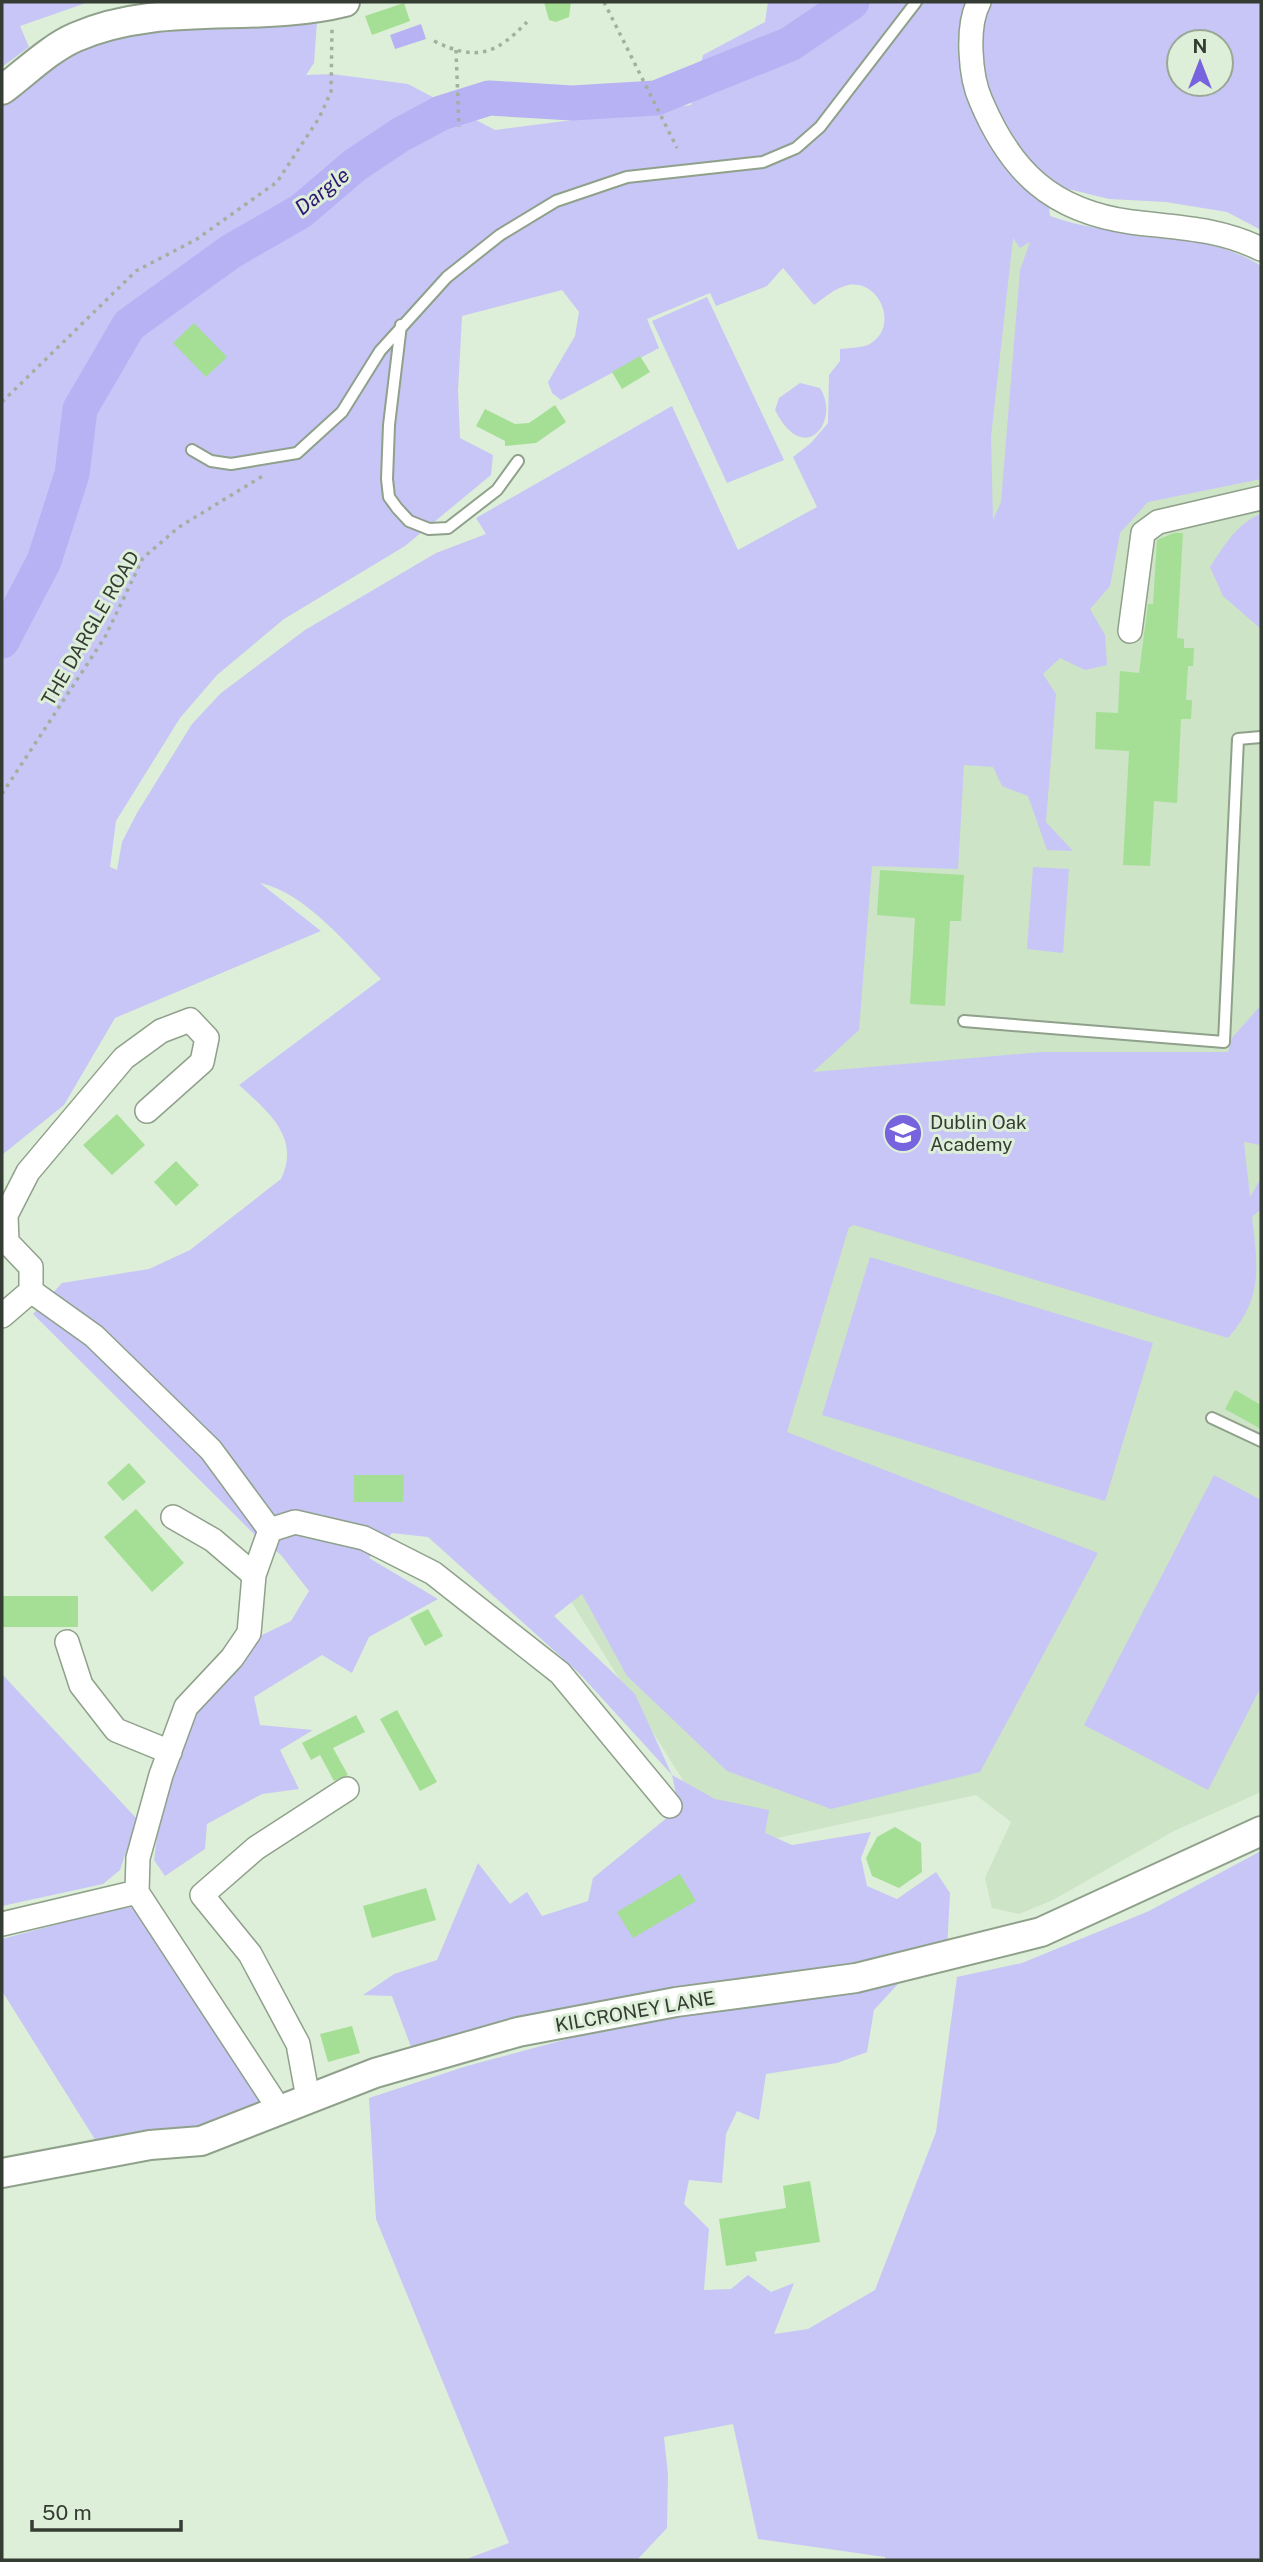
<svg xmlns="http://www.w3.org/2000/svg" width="1263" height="2562" font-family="'Public Sans',sans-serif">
	<rect width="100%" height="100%" fill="#ddefd8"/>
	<!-- built -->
	<path fill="#cde4c7" d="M1004,230L1261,285V1792L1174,1831L1053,1900L1019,1914L992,1908L985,1878L1011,1822L976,1795L726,1849L555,1576Z"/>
	<!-- green -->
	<path fill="#c8c6f6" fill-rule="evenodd" d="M2,2H89L20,26L29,47L2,67Z
		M768,2H1261V230L1227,212L1166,202L1109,199L1064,188L1031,163L1049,206L1050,216C1116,241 1203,228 1261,266V479L1148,502L1120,533L1110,586L1090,609L1105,635L1107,665L1085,670L1060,658L1043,674L1056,694L1046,822L1073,851L1047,850L1028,796L1002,786L993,767L964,765L958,869L872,866L859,1030L813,1072L1042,1052H1228L1232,1038L1261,1005V1145L1244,1142L1250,1197L1261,1178V1209L1252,1217C1258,1268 1263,1298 1228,1338L854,1225L849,1227L787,1432L1098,1553L980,1772L831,1809L727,1771L627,1676L582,1594L554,1616L635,1694L672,1775L715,1799L769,1810L765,1833L792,1845L871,1832L861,1858L867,1886L897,1899L936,1872L950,1893L947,1950L414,2055L392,1996L363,1995L394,1974L437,1960L478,1863L510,1904L527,1892L542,1916L588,1901L593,1878L679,1808L672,1775L579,1673L428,1537L392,1533L369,1558L438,1599L369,1637L352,1673L322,1655L254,1697L260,1725L313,1730L280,1750L299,1789L262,1794L207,1824L205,1849L165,1876L154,1860L160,1814L200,1704L250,1641L291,1621L309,1591L281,1555L253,1533L33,1314L62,1283L149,1269L190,1250L281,1179C301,1137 268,1112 239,1085L381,979C349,947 305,892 260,883L321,931L115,1018L64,1105L2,1155V104L66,55L95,42L160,31L317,22L314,63L306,75L332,74L408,84L495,130L691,105L703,55L765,22ZM1179,42H1221V84H1179ZM1013,238L1020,248L1030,242L1020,270L1001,502L993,520L991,437ZM783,268L814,305C824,298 835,288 848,285C881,279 900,329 868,345C860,348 848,348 840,349V361L829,375L828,423L811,443L793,457L817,507L738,550L672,406L476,518L486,534L436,553L305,630L221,693L192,724L137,813L122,842L117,870L110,867L116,821L180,718L217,675L284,619L405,546L491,475L493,455L460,438L458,391L462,316L562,290L579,312L575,336L548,382L552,393L561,400L659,348L647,319L710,293L716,306L767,286Z
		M707,297L784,460L727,483L652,321Z
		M800,383L820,388C841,420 805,469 775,410L779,398Z
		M1261,514V629L1223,596L1210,567C1224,546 1237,523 1261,514Z
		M1033,867L1069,869L1063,953L1027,949Z
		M870,1257L1153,1343L1105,1501L822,1415Z
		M1214,1475L1261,1500V1687L1208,1790L1084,1725Z
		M2,1674L137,1819L120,1870L103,1884L2,1906Z
		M1261,1851V2560H885V2557L758,2539L733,2424L664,2437L668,2475L667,2528L637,2560H464L509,2543L376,2219L369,2098L467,2066L660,2014L898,1984L874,2010L867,2052L837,2063L766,2074L759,2120L737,2111L726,2134L722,2183L689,2180L684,2204L709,2229L704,2290L731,2289L748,2275L771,2292L794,2283L774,2334L808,2329L875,2290L936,2132L957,1977L1022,1963L1149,1911Z
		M136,1907L262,2102L217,2127L106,2157L2,1991V1939L118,1908Z"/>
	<!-- water -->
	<path fill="#b6b2f4" d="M421,24L426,39L395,49L390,35Z"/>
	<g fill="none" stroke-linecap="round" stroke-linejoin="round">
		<!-- river -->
		<path stroke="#b6b2f4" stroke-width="35" d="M2,641L44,561L72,474L80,409L129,325L230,252L301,211L355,165L400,135L441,113L489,98L572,103L656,98L790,44L852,2"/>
	</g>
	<!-- building -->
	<path fill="#a5df95" d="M544,2H571L569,17L556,22L549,20Z
		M404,3L410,21L372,35L365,16Z
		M194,323L227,357L206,377L173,343Z
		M640,356L650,372L622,389L612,372Z
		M555,405L566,422L536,443L505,446V441L476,426L485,409L515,424L529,423Z
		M1174,533H1183L1177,638L1184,639V648H1194L1193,666H1188L1186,700H1192L1191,719H1181L1177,803L1154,801L1150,866L1123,865L1129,751L1095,749L1096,712L1118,713L1120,671L1139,673L1148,604H1153L1157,540Z
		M880,870L964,875L961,921H950L945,1006L910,1004L915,918L877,915Z
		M117,1114L145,1145L112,1175L83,1145Z
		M176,1161L199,1185L176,1206L154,1182Z
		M1235,1390L1261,1405V1429L1225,1409Z
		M129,1463L146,1482L123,1501L107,1483Z
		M354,1475H404L403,1502H354Z
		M136,1509L184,1563L152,1592L104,1537Z
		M2,1596H78V1627H2Z
		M428,1609L443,1636L425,1646L410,1618Z
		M397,1710L437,1782L420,1791L380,1719Z
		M356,1715L365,1732L333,1748L348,1775L334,1781L320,1755L311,1760L302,1743Z
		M895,1827L921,1843L922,1872L899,1888L872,1876L866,1858L877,1837Z
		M680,1874L696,1901L633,1938L617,1912Z
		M426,1888L436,1920L372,1938L363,1906Z
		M352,2026L360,2053L328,2062L320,2034Z
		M810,2181L820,2242L755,2252L757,2261L726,2266L719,2219L786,2208L783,2186Z"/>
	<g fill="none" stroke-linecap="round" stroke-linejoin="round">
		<!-- service casing -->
		<g stroke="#8fa08b" stroke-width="14">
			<path id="service" d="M401,325L389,425L387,479L389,497L397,508L409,521L429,529L448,528L497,490L518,461
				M192,450L211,461L231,464L297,453L342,412L380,351L447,277L500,235L556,201L627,177L763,162L796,148L820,127L916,2
				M964,1021L1224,1042L1238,739L1261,737
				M1212,1418L1261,1441"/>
		</g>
		<!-- minor casing -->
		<g stroke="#8fa08b" stroke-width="26">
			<path id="minor" d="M979,2C966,26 970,77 981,101C1011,172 1052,211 1131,222C1179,228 1217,228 1261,249
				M1130,631L1143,533L1158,522L1261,498
				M31,1291L94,1336L211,1450L270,1530
				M2,1316L31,1291V1267L7,1242L6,1215L28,1172L124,1058L161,1031L190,1020L207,1038L202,1062L147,1111
				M173,1517L213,1540L254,1575
				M67,1642L81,1685L116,1730L170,1752
				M2,1924L137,1892
				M308,2098L298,2044L250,1954L202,1895L256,1848L347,1789
				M279,2109L137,1892L138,1858L161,1775L186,1707L232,1658L249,1633L254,1575L270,1530L295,1522L364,1538L433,1573L560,1673L670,1806"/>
		</g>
		<!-- tertiary casing -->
		<g stroke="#8fa08b" stroke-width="32">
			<path id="tertiary" d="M2,90C25,73 50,48 76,37C161,0 257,24 345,2
				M2,2173L150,2145L201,2141L375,2073L518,2032L676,2002L856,1978L1041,1932L1261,1831"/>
		</g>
		<!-- path -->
		<path stroke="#a2b19f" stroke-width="3.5" stroke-dasharray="3.5 5" stroke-linecap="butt" d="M604,2L677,148
			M434,41C477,62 496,54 527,22
			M456,50L459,127
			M2,402L136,271L197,239L277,182L319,118L331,92L332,29
			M2,794L105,637L143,558L179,527L266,474"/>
		<!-- service -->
		<use href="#service" stroke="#fff" stroke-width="10"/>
		<!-- minor -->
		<use href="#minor" stroke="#fff" stroke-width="23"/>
		<!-- tertiary -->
		<use href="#tertiary" stroke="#fff" stroke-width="28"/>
	</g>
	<!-- icons -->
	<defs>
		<g id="school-disc" transform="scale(2.0125)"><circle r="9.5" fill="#7863de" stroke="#ddefd8"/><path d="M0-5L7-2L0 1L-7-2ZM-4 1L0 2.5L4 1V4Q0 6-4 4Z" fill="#fff"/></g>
	</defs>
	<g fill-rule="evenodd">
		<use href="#school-disc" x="903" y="1133"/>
	</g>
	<g text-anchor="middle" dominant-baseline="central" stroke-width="6" stroke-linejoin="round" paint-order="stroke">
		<!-- street labels -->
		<g font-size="19" fill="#353c33" stroke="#ddefd8">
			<text transform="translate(90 628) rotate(-60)">THE DARGLE ROAD</text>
			<text transform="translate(635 2011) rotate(-10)">KILCRONEY LANE</text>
		</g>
		<!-- poi labels -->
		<g font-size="19" fill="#353c33" stroke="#ddefd8" text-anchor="start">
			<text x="930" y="1122">Dublin Oak<tspan x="930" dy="22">Academy</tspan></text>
		</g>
		<!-- water labels -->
		<g font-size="21" font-style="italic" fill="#301673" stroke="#ddefd8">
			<text transform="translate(322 191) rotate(-38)">Dargle</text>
		</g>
	</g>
	<!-- border -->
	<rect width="1263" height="2562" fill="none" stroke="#353c33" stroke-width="7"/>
	<!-- north arrow -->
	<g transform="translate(1200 63)"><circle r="33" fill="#ddefd8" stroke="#9aa796" stroke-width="2"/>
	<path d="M0-5L12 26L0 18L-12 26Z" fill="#7863de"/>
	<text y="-10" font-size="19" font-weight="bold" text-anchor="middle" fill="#353c33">N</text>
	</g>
	<!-- scale -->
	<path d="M32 2520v10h149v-10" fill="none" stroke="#353c33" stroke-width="3.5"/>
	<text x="42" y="2520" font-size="21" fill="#353c33" stroke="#ddefd8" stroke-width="5" paint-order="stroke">50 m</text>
</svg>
